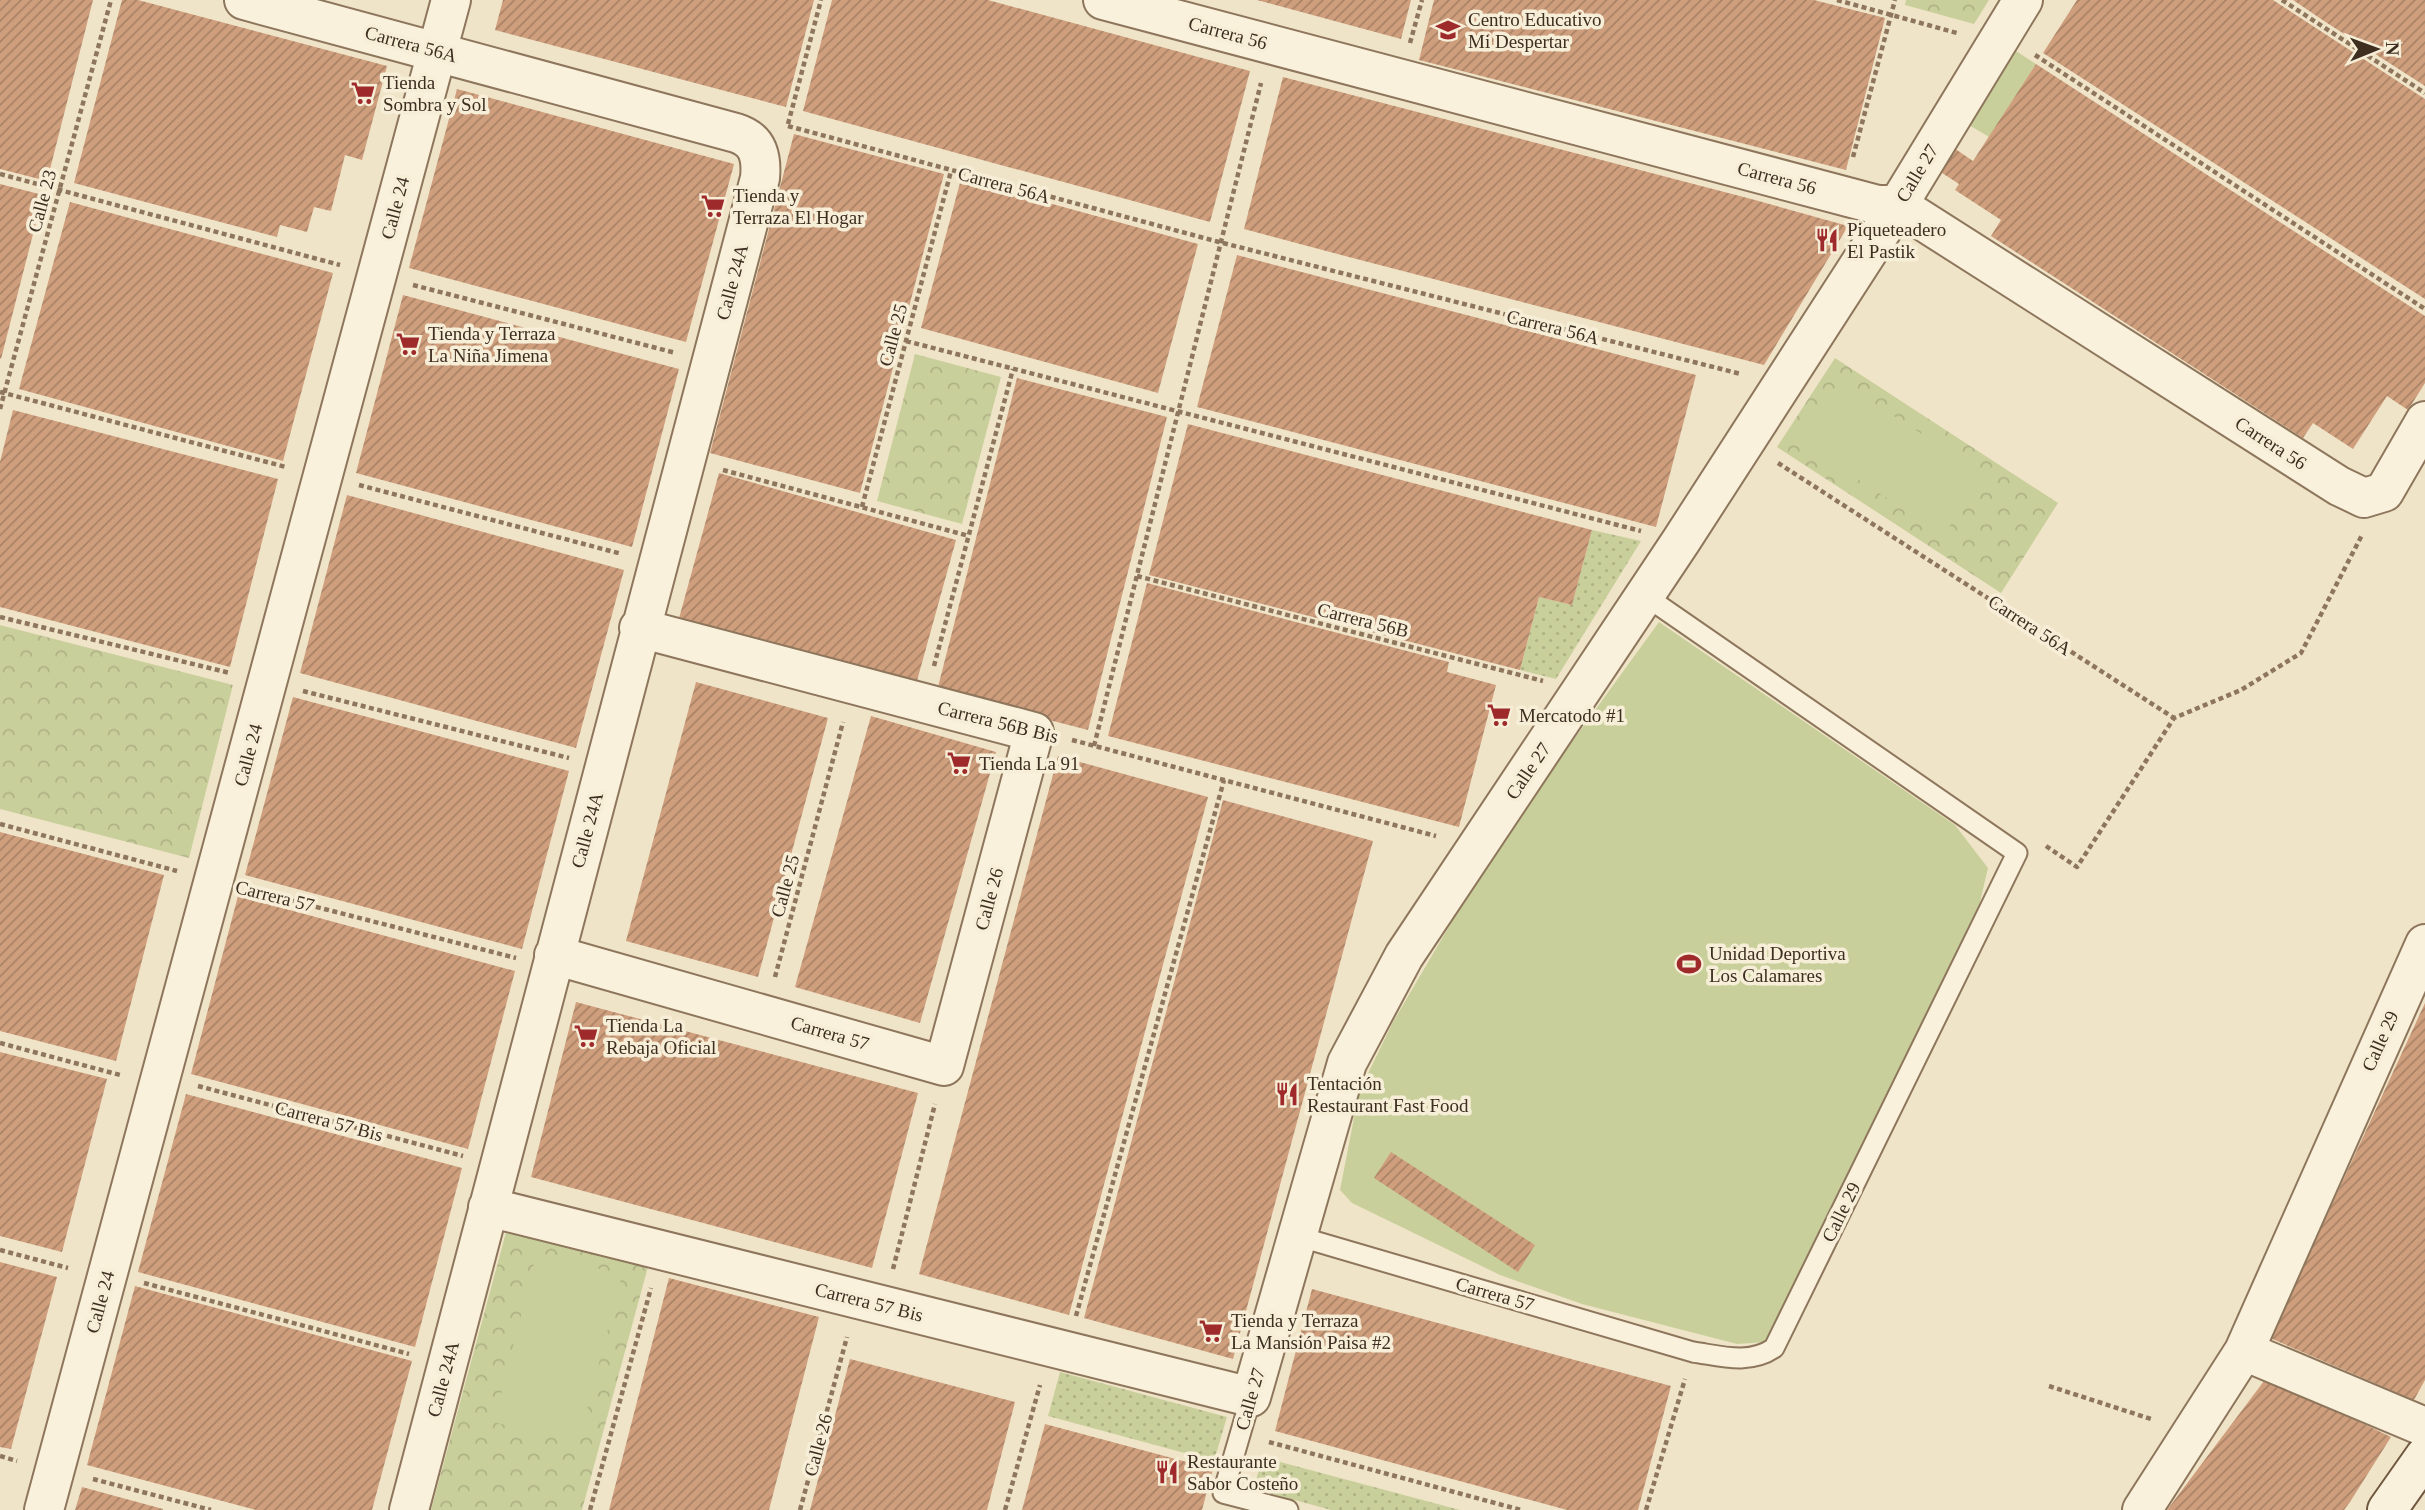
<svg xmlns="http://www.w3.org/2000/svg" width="2425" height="1510" font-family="'Times New Roman',serif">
	<defs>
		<pattern id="grass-dots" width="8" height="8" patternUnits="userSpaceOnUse" patternTransform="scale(1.75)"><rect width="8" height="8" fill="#c9cf9b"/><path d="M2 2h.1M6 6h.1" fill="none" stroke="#aeb285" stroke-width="1.8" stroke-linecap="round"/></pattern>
		<pattern id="forest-crowns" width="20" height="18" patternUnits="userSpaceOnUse" patternTransform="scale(1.75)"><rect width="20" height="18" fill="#c9cf9b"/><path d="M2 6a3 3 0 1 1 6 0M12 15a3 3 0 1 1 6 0" fill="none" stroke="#aeb285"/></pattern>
		<pattern id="building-hatch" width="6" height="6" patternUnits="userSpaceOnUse" patternTransform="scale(1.75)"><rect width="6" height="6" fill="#cf9f7d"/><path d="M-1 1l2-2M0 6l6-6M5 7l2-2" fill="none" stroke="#a98266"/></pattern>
	</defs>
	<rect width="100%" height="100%" fill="#f0e4c8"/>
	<!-- grass -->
	<path fill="url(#grass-dots)" d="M1592,530L1641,541L1556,679L1520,670L1539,597L1572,605Z
		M1060,1372L1227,1417L1214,1461L1048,1416Z
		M1262,1457L1460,1510H1331L1254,1489Z"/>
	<!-- forest -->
	<path fill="url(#forest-crowns)" d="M1906,0H1989L1974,24L1905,5Z
		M915,354L1001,377L962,524L877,501Z
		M1835,358L2058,503L2001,593L1777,447Z
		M0,625L233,685L189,858L0,809Z
		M508,1225L649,1263L582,1510H431Z"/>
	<!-- garden -->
	<path fill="#c9cf9b" d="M2016,51L2036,64L1989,137L1969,125Z
		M1839,381L1983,473L1944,535L1800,442Z
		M1659,622L1955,825L1988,868L1979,906L1766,1342L1737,1344L1582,1304L1500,1275L1352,1203L1340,1190L1359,1092L1393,1022L1495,848Z
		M537,1252L622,1275L578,1444L494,1422Z"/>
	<!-- building -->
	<path fill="url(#building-hatch)" d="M0,0H93L47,181L0,169Z
		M122,0H138L387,66L362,160L345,155L331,211L314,207L307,232L280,225L277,237L74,183Z
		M503,0H814L786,107L495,30Z
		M832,0H988L1250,71L1210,222L803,111Z
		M1257,0H1411L1401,39Z
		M1434,0H1814L1885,18L1846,170L1419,60Z
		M2077,0H2273L2425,99V299L2043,53Z
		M2293,0H2425V86L2324,21Z
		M2036,64L2425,316V383L2408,410L2387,396L2353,449L2313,423L2303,438L1991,236L2001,220L1955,190L1959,184L1939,171L1954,148L1973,161Z
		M1283,77L1755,200L1848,226L1764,365L1345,256L1244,229Z
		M457,89L734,164L686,342L409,268Z
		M794,134L944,174L860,493L710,453Z
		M961,179L1198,244L1158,393L921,328Z
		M0,184L43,195L1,359L0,358Z
		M70,202L333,273L283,461L19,389Z
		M1237,255L1696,375L1656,527L1197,407Z
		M403,295L679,369L632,547L356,473Z
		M1017,378L1167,417L1088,730L937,691Z
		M13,410L278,479L230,667L0,607V462Z
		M1188,424L1592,530L1572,605L1539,597L1520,670L1149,575Z
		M719,473L956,540L915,688L678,622Z
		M347,495L624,570L576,748L300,673Z
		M1147,583L1449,662L1447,672L1496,685L1459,827L1108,736Z
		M696,682L828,718L758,977L626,941Z
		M293,697L569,771L522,949L245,875Z
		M871,716L996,752L920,1023L795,987Z
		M1058,756L1208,797L1069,1315L919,1274Z
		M1223,800L1373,841L1233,1359L1084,1318Z
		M0,832L164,875L116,1061L0,1031Z
		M238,896L515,971L468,1149L191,1074Z
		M576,1002L918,1093L872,1268L531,1177Z
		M2425,1003V1380L2414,1400L2270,1338Z
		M0,1052L107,1079L62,1252L0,1236Z
		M186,1094L462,1168L415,1347L138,1272Z
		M1391,1152L1535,1245L1518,1272L1374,1178Z
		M0,1262L57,1277L11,1449L0,1447Z
		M669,1278L819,1317L769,1510H609Z
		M135,1286L412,1361L372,1510H256L87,1465Z
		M1312,1289L1671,1386L1638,1510H1567L1275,1431Z
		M850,1359L1015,1402L987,1510H810Z
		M2267,1377L2391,1437L2350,1502L2344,1510H2167Z
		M1045,1424L1213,1469L1202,1510H1022Z
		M82,1487L163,1509V1510H75Z"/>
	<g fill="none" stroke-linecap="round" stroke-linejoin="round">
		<!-- service casing -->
		<g stroke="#8d765c" stroke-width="23">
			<path id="service" d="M1297,1236L1693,1352C1721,1356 1749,1365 1774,1348L2017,853L1644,595
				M1251,1397L1223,1493L1288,1510"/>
		</g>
		<!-- minor casing -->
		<g stroke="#8d765c" stroke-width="42">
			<path id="minor" d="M244,0L736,133C758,140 762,157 760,178L409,1510
				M1103,0L1878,205H1898L2339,486L2364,498L2384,492L2425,421
				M554,955L944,1066L1034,732L639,628
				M488,1207L1251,1397L1347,1063L1404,956L1681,541L1898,205L2023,0
				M2244,1351L2425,1427
				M44,1510L451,0
				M2142,1510L2244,1351L2425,944"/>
		</g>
		<!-- secondary casing -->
		<g stroke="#6f573f" stroke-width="42">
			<path id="secondary" d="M2387,1510L2425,1456"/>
		</g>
		<!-- path -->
		<path stroke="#8d765c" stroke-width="4.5" stroke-dasharray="5 3.5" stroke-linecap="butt" d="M1837,0L1957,33
			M2282,0L2425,93
			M1410,43L1422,0
			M2035,55L2425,309
			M788,124L821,0
			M788,126L1219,242L1741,374
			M1853,157L1895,0
			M0,174L340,265
			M413,285L676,353
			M906,341L1641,531
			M0,392L286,467
			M0,409L111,0
			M1778,463L2174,718
			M723,470L969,536
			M359,485L622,554
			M862,507L951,171
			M1137,576L1543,681
			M0,617L230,673
			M934,666L1013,369
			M303,691L569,758
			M1072,740L1436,836
			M1094,746L1261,83
			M0,824L177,871
			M2046,846L2077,867L2174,718L2241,690L2301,653L2362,535
			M250,890L516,958
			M775,977L843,722
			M0,1043L120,1075
			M198,1086L463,1156
			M0,1250L68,1268
			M893,1269L935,1104
			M144,1283L409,1354
			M1076,1316L1224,780
			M2049,1386L2154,1420
			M1269,1442L1521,1510
			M0,1456L17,1461
			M93,1479L211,1510
			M590,1510L651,1288
			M800,1510L847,1337
			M1005,1510L1040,1385
			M1646,1510L1685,1379"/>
		<!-- service -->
		<use href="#service" stroke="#faf1dc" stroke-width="19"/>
		<!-- minor -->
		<use href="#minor" stroke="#faf1dc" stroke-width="38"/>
		<!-- secondary -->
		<use href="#secondary" stroke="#faf1dc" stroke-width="38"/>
	</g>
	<!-- icons -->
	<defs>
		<g id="school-bare" transform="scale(1.89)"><path d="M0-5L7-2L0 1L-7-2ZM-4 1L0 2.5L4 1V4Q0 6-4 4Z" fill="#9e2a2b" stroke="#f7eed8" stroke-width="2.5" paint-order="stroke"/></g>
		<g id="supermarket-bare" transform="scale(1.89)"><path d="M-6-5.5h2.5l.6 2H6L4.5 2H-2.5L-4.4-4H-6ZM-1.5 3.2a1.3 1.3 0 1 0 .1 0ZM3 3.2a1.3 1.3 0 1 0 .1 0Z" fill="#9e2a2b" stroke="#f7eed8" stroke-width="2.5" paint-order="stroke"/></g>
		<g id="restaurant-bare" transform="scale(1.89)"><path d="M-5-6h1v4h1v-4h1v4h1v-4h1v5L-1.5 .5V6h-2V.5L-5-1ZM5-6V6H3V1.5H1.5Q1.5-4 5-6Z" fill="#9e2a2b" stroke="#f7eed8" stroke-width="2.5" paint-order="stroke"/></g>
		<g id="stadium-bare" transform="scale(1.89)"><path d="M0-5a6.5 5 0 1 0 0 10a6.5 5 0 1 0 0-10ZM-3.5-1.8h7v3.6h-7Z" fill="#9e2a2b" stroke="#f7eed8" stroke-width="2.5" paint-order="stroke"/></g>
	</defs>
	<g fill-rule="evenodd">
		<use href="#school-bare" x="1448" y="30"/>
		<use href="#supermarket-bare" x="363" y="93"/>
		<use href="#supermarket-bare" x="713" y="206"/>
		<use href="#restaurant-bare" x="1827" y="240"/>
		<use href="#supermarket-bare" x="408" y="344"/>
		<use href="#supermarket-bare" x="1499" y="715"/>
		<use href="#supermarket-bare" x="959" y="763"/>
		<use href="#stadium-bare" x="1689" y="964"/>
		<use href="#supermarket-bare" x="586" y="1036"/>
		<use href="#restaurant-bare" x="1287" y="1094"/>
		<use href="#supermarket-bare" x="1211" y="1331"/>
		<use href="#restaurant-bare" x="1167" y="1472"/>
	</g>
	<g text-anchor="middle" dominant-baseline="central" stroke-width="7" stroke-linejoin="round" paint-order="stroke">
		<!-- poi labels -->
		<g font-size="19" fill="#3d2e20" stroke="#f7eed8" text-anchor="start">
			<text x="1468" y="19">Centro Educativo<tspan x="1468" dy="22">Mi Despertar</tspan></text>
			<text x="383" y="82">Tienda<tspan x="383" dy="22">Sombra y Sol</tspan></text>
			<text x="733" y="195">Tienda y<tspan x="733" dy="22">Terraza El Hogar</tspan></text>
			<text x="1847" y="229">Piqueteadero<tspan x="1847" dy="22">El Pastik</tspan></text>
			<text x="428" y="333">Tienda y Terraza<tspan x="428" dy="22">La Niña Jimena</tspan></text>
			<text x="1519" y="715">Mercatodo #1</text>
			<text x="979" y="763">Tienda La 91</text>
			<text x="1709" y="953">Unidad Deportiva<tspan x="1709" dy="22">Los Calamares</tspan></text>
			<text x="606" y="1025">Tienda La<tspan x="606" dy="22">Rebaja Oficial</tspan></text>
			<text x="1307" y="1083">Tentación<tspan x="1307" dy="22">Restaurant Fast Food</tspan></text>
			<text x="1231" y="1320">Tienda y Terraza<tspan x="1231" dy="22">La Mansión Paisa #2</tspan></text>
			<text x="1187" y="1461">Restaurante<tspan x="1187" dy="22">Sabor Costeño</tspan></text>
		</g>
		<!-- street labels -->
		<g font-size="19" fill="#3d2e20" stroke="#f7eed8">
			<text transform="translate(1228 33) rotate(15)">Carrera 56</text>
			<text transform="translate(411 44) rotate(15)">Carrera 56A</text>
			<text transform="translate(1917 173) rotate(-59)">Calle 27</text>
			<text transform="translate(1777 178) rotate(15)">Carrera 56</text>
			<text transform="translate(1004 185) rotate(15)">Carrera 56A</text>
			<text transform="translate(42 201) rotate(-75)">Calle 23</text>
			<text transform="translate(395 208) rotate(-75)">Calle 24</text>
			<text transform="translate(732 282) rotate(-75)">Calle 24A</text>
			<text transform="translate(1553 327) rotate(14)">Carrera 56A</text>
			<text transform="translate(893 335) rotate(-75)">Calle 25</text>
			<text transform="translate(2271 443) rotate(33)">Carrera 56</text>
			<text transform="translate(1363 620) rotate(14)">Carrera 56B</text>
			<text transform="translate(2030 625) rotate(33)">Carrera 56A</text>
			<text transform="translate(998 722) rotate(14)">Carrera 56B Bis</text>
			<text transform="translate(248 755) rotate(-75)">Calle 24</text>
			<text transform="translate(1528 771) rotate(-56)">Calle 27</text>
			<text transform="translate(587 830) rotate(-75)">Calle 24A</text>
			<text transform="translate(785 886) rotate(-75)">Calle 25</text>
			<text transform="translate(275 896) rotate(14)">Carrera 57</text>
			<text transform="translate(989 899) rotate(-75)">Calle 26</text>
			<text transform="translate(830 1033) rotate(16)">Carrera 57</text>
			<text transform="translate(2380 1041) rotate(-66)">Calle 29</text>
			<text transform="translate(329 1121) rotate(15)">Carrera 57 Bis</text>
			<text transform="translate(1841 1212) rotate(-64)">Calle 29</text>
			<text transform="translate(1495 1294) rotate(16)">Carrera 57</text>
			<text transform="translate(100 1302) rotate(-75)">Calle 24</text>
			<text transform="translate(869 1302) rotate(14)">Carrera 57 Bis</text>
			<text transform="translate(443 1379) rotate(-75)">Calle 24A</text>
			<text transform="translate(1250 1399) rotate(-74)">Calle 27</text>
			<text transform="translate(818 1445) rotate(-75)">Calle 26</text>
		</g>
	</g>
	<!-- north arrow -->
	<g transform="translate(2376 49) rotate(89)" stroke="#f7eed8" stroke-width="5" paint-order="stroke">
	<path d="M0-5L12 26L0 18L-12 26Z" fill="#3d2e20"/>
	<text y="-10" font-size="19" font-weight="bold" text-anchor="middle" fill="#3d2e20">N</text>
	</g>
</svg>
